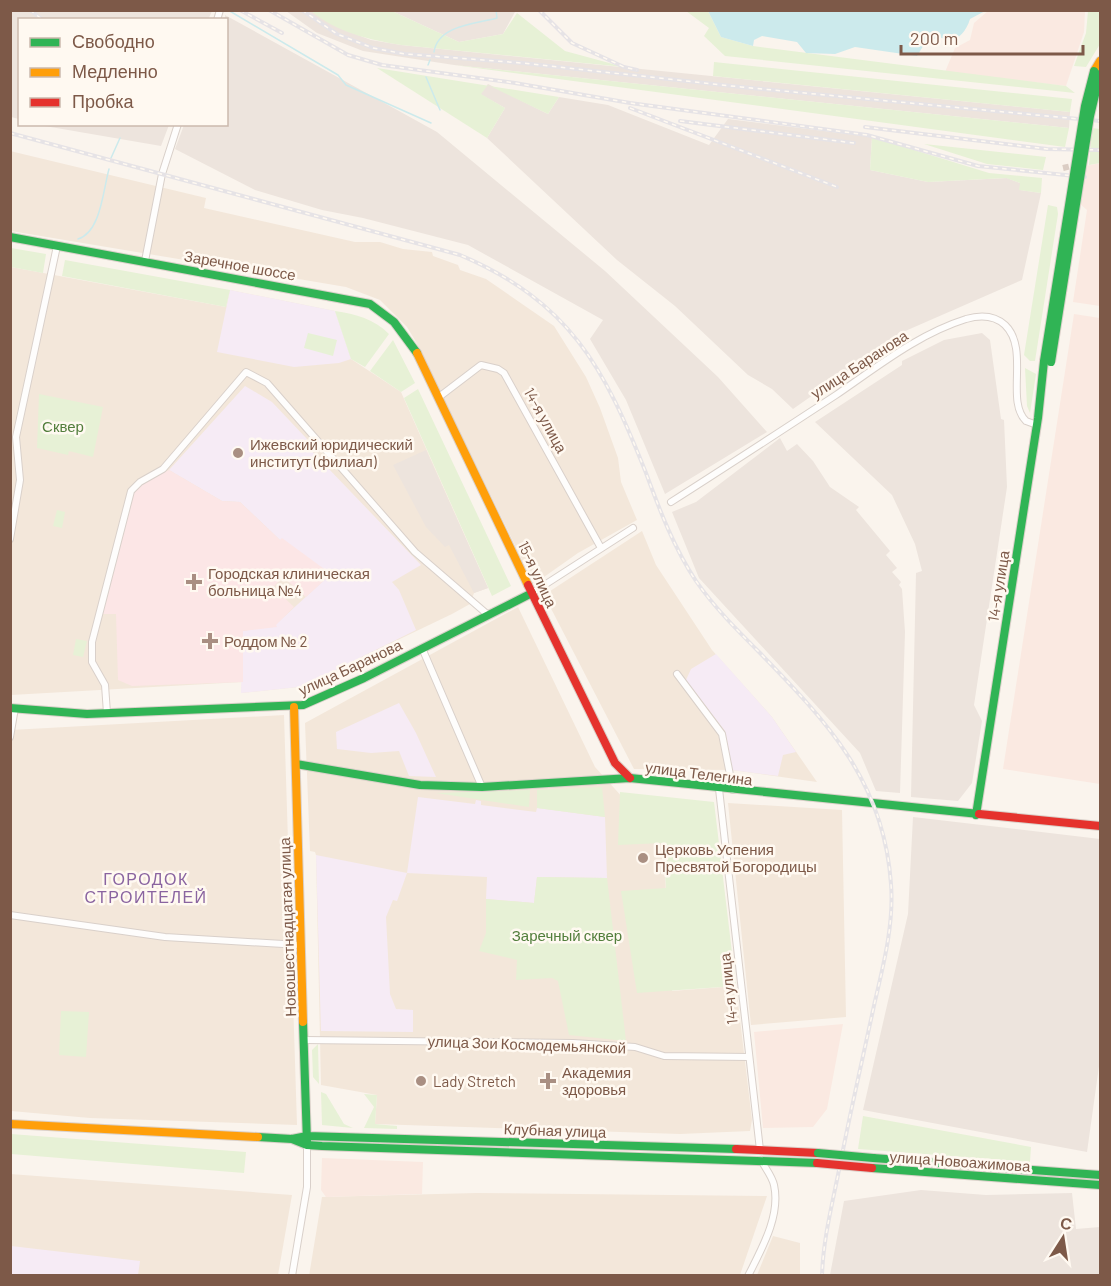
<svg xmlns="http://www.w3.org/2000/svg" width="1111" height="1286" font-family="Barlow,sans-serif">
	<rect width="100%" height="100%" fill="#faf4ed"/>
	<!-- residential -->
	<path fill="#f3e7da" d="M10,151L206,198L204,208L355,242H380L403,249L432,252L433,256L458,265L460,270L486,279L554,326L586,377L600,408L618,458L621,482L637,520L578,553L534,584L416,342L407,327L380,300L346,287L11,231Z
		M11,267L226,307L230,290L335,311L351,359L401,392L488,588L474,593L470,604L452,614L329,673L324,680L319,678L317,685L241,693L242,682L11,695Z
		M642,531L656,565L712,650L772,717L817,782L732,770L634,769L544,595Z
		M518,607L595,767L663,842L672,991L736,986L752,1120L750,1131L680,1134L375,1124L377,1095L321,1085L316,855L315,852L310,851L305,723Z
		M284,715L297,1125L90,1118L11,1111V730Z
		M728,803L842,810L846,1017L751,1025Z
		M10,1174L292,1195L278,1275H11Z
		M476,1193L767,1196L740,1275L309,1276L322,1197Z
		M773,1236L800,1243V1275H757Z"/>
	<!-- commercial -->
	<path fill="#fae9e1" d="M988,11H1085L1084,32L1066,86L945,72L955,48L970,40L974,23Z
		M1100,163V306L1073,302L1087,210L1080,204L1086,166Z
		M1074,314L1100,318V784L1003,769Z
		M843,1024L827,1109L813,1127L763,1128L754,1032Z
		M322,1158L423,1162L422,1194L326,1197L321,1190Z"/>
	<!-- industrial -->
	<path fill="#ede4dd" d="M516,10L503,34L459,42L392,11Z
		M10,11L11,10L212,11L208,20H20L19,119L11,117Z
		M286,11H311L345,30L371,40L401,45L1070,112L1069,128L454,65L363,51L317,33Z
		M225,15L437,132L605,271L718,377L767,432L665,494L626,400L590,339L603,320L468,245L363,218L322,210L255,190L175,149L184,125L226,124Z
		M488,84L548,114L559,97L608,105L709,145L728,119L872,137L870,170L928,182L1007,178L1020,183V190L1041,193L1022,280L903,332L793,409L772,389L748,375L675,306L617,260L487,138L505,108L480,94Z
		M39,125H169L161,146Z
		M982,333L990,340L1001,419L1004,420L1007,487L974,705L982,721L972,783L958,801L911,797L916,573L922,571L915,544L892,495L815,422L902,365V361L944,340Z
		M780,438L787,451L797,444L813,461L830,487L859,507L856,510L890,551L886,555L897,568L892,572L901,582L899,585L902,589L905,632L900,793L876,791L860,753L699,578L672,512L696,502Z
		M426,450L488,588L474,593L449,545L445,547L426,527L393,465Z
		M913,817L1100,839V1059L1087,1152L863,1110L908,914Z
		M921,1190L986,1195L1072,1193L1076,1229L1100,1227V1275H830L844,1201Z"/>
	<!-- education -->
	<path fill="#f6ebf5" d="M230,290L335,311L351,359L339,363L294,367L217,352Z
		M245,386L272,402L307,439L304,443L421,565L392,582L399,590L416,630L329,673L324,680L319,678L317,685L241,693L243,631L275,625L331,574L280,540L240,502L222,501L169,470Z
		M716,654L772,717L796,752L783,755L778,776L732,770L725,731L686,680L691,669Z
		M399,703L416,733L436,777L409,776L399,751L371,753L337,749L336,732Z
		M418,797L475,804L476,800L481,801V805L536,812L537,808L605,817L607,878L537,877L534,903L486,899L487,877L407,873L397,901L393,900L386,917L390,994L396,1009L413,1010V1032L321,1031L316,855L407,873Z
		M11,1246L140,1261L138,1275H11Z"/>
	<!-- medical -->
	<path fill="#fce6e6" d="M169,470L222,501L240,502L280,540L282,538L331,574L306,597L283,577L273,587L294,607L276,625L277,627L243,631V682L132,686L118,680L116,614H102L132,496L138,485Z"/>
	<!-- green -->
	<path fill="#e7f1d6" d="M311,11H392L459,42L503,34L517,13L565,51L624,67L401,45C370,40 336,32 311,11Z
		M686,11H708L721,37L753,46L1066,86L1075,93L725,56L704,36L709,28Z
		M1088,11H1100V44L1086,67L1074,66L1086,33Z
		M714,62L1072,99L1070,112L713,76Z
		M454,65L1069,128L1065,147Z
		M377,68L559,97L548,114L488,85L481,94L505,108L487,138Z
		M1092,128L1100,129V163L1089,165Z
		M872,137L989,173L1042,178L1041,193L1019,190L1020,183L1006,178L928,182L870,170Z
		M924,144L1046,157L1043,170L987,164Z
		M1048,205L1057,207L1058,214L1035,361H1030L1024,355Z
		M11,248L46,254L43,273L11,267Z
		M65,260L230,290L226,307L62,276Z
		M335,311C356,314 374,319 389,334L365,367L351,359Z
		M308,333L337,340L333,356L304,348Z
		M393,340L415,383L401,392L370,371Z
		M1025,368L1036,374L1030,413L1027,406Z
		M418,389L511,586L492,596L404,398Z
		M39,394L103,407L93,457L69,451L68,455L37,448Z
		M57,510L65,512L62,528L53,526Z
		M76,639L87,641L83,657L73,655Z
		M602,787L605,817L537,808V790Z
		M530,790L529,807L436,793Z
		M620,792L714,802L736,986L637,993L621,891L666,888L663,843L618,845Z
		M537,877L607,878L626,1041L569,1035L558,981L552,978L516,980L517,960L479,951L486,933V899L534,903Z
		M61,1011L89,1012L86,1057L59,1055Z
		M318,1044V1046L319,1084L313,1077L312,1050Z
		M321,1092L326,1094L344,1124L353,1128L322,1125Z
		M364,1094L377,1095L375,1124L397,1126V1129L364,1128L374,1107Z
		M863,1116L1031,1147L1030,1162L858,1149Z
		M11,1134L246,1152L244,1173L11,1154Z"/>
	<!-- water -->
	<path fill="#cceaec" d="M708,11H985L970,19C965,35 955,44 939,37L925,43L917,56L855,47L835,54L806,53L797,42L762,36L754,40L753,46L721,37Z"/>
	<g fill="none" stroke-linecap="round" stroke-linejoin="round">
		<!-- stream -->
		<path stroke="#cceaec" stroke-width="1.5" d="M228,10L338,75L346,85L431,123
			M434,52C438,25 476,24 497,18L496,10
			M428,65L430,60
			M426,77L440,110
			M111,158L120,138
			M78,239C101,232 103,190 109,169"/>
		<!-- street-tunnel -->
		<path stroke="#dbcdc4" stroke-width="6" stroke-dasharray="6 3" stroke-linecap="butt" d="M1063,168L1088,162"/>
		<!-- street casing -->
		<g stroke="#d9d0ca" stroke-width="8">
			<path id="street" d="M217,20L220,10
				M145,261L162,174L178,124
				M439,397L481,365L498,369L504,373L601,548
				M671,502C726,467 781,431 836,395C877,367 918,334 966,319C980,315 994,315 1005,325C1030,349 1005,401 1026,421L1037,425
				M10,539L20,480L16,437L57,246
				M532,593L633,528
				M422,648L482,787
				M677,674L722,734L733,790
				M107,713L105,685L92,662V642L131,491L140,482L163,469L246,372L267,383L415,552L487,614
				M10,737L15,708
				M719,789L760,1150
				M10,915L165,937L300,945
				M304,1040L573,1043L635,1047L664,1056L749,1057
				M292,1276L307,1187V1145
				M748,1276C761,1250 781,1216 774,1185C772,1176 765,1168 761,1160"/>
		</g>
		<!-- fast casing -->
		<g stroke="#dad0c9" stroke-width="10">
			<path id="fast" d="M10,237L370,304L394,322L417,353
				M10,708L87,714L303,705L364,678L532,593
				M296,764L420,785L482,787L630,778L979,814
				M976,815L1038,418L1044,361
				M303,1022L307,1142
				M258,1137L292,1139L307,1136L736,1149
				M292,1139L307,1145L322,1146L817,1163
				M873,1158L1100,1175
				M872,1168L1100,1185"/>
		</g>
		<!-- slow casing -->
		<g stroke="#dad0c9" stroke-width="10">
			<path id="slow" d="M1094,71L1100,61
				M417,353L528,585
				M294,707L303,1022
				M10,1124L258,1137"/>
		</g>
		<!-- jam casing -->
		<g stroke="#dad0c9" stroke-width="10">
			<path id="jam" d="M528,585L615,763L630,778
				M979,814L1100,826
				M736,1149L818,1153"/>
		</g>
		<!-- street -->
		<use href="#street" stroke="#fefdfc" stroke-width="6"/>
		<!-- fast -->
		<use href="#fast" stroke="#30b455" stroke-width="8"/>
		<!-- slow -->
		<use href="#slow" stroke="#ff9f0a" stroke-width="8"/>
		<!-- jam -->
		<use href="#jam" stroke="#e5322d" stroke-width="8"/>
		<!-- rail casing -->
		<g stroke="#e6e3e6" stroke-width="4">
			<path id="rail" d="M30,10L43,20
				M240,10L282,33
				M269,10L348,55L382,65L515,83L630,103L867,135L978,166L1085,177
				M302,10L337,34L373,48L405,54L522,63L741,87L1100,121
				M539,10L572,43L624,67L637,70
				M630,108L837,187
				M680,121L854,143
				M865,127L1047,149L1100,150
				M10,133L460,255C570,302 604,367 646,473C660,511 674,548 696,581C714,607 737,630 759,652C827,722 884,781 891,884C894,923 884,963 875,1001C863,1057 850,1113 839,1170C832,1205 823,1240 822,1276"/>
		</g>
		<!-- rail -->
		<use href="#rail" stroke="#fff9f1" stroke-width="1.5" stroke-dasharray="4.5" stroke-linecap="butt"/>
		<!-- fast-bridge casing -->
		<g stroke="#dad0c9" stroke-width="10" stroke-linecap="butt">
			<path id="fast-bridge" d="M1044,361L1085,106L1094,71
				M1051,362L1090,116L1100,74
				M818,1153L873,1158"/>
		</g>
		<!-- jam-bridge casing -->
		<g stroke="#dad0c9" stroke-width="10" stroke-linecap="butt">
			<path id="jam-bridge" d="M817,1163L872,1168"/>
		</g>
		<!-- fast-bridge -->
		<use href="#fast-bridge" stroke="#30b455" stroke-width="8"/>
		<!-- jam-bridge -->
		<use href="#jam-bridge" stroke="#e5322d" stroke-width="8"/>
	</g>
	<!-- markers -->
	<g fill="#a98f82" stroke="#fff9f1" stroke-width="2">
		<circle cx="238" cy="453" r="6"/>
		<path d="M191 573h6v6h6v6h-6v6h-6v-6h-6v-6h6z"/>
		<path d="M207 632h6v6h6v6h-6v6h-6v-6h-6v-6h6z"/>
		<circle cx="643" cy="858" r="6"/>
		<circle cx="421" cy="1081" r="6"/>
		<path d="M545 1072h6v6h6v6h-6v6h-6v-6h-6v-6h6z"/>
	</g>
	<g text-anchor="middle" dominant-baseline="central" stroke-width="5" stroke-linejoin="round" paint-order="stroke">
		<!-- street labels -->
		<g font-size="15" fill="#7d5948" stroke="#fff9f1">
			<text transform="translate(240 265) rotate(10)">Заречное шоссе</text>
			<text transform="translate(859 364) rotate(-33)">улица Баранова</text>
			<text transform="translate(546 420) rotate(61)">14-я улица</text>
			<text transform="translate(538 574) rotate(65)">15-я улица</text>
			<text transform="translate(998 586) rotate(-81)">14-я улица</text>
			<text transform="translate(350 667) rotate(-25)">улица Баранова</text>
			<text transform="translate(699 773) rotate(7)">улица Телегина</text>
			<text transform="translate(287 927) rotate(-92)">Новошестнадцатая улица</text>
			<text transform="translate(728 989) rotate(-96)">14-я улица</text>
			<text transform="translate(527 1044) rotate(2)">улица Зои Космодемьянской</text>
			<text transform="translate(555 1130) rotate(2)">Клубная улица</text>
			<text transform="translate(960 1161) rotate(4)">улица Новоажимова</text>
		</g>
		<!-- park labels -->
		<g font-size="15" fill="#527e3c" stroke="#fff9f1">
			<text x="63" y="426">Сквер</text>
			<text x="567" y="935">Заречный сквер</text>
		</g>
		<!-- poi labels -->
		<g font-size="15" fill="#7d5948" stroke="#fff9f1" text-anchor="start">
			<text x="250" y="444">Ижевский юридический<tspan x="250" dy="17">институт (филиал)</tspan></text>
			<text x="208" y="573">Городская клиническая<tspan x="208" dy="17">больница №4</tspan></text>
			<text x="224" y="641">Роддом № 2</text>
			<text x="655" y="849">Церковь Успения<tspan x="655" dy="17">Пресвятой Богородицы</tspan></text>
			<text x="562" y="1072">Академия<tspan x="562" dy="17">здоровья</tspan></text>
			<text x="433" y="1081">Lady Stretch</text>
		</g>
		<!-- neighbourhood labels -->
		<g font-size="16" letter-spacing="1.5" fill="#8a64a0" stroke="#fff9f1">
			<text x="146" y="878">ГОРОДОК<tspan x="146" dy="18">СТРОИТЕЛЕЙ</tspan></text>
		</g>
	</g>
	<!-- border -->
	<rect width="1111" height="1286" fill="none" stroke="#7d5948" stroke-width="24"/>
	<!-- legend -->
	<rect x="18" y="18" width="210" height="108" fill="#fff9f1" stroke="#cbb9ad" stroke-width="1.5"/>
	<rect x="30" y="38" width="30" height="9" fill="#30b455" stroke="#cbb9ad" stroke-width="1.5"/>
	<text x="72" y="48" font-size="18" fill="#7d5948">Свободно</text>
	<rect x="30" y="68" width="30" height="9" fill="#ff9f0a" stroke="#cbb9ad" stroke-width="1.5"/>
	<text x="72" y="78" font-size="18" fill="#7d5948">Медленно</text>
	<rect x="30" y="98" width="30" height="9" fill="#e5322d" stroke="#cbb9ad" stroke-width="1.5"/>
	<text x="72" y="108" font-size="18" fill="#7d5948">Пробка</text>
	<!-- north arrow -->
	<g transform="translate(1063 1238) rotate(12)" stroke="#fff9f1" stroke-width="4.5" paint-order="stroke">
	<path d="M0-4.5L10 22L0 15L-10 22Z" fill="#7d5948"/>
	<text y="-9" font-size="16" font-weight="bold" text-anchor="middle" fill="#7d5948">С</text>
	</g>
	<!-- scale -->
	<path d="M901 45v9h182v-9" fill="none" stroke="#7d5948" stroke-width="3"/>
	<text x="910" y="45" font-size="18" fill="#7d5948" stroke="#fff9f1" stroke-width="4.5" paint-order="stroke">200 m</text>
</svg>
